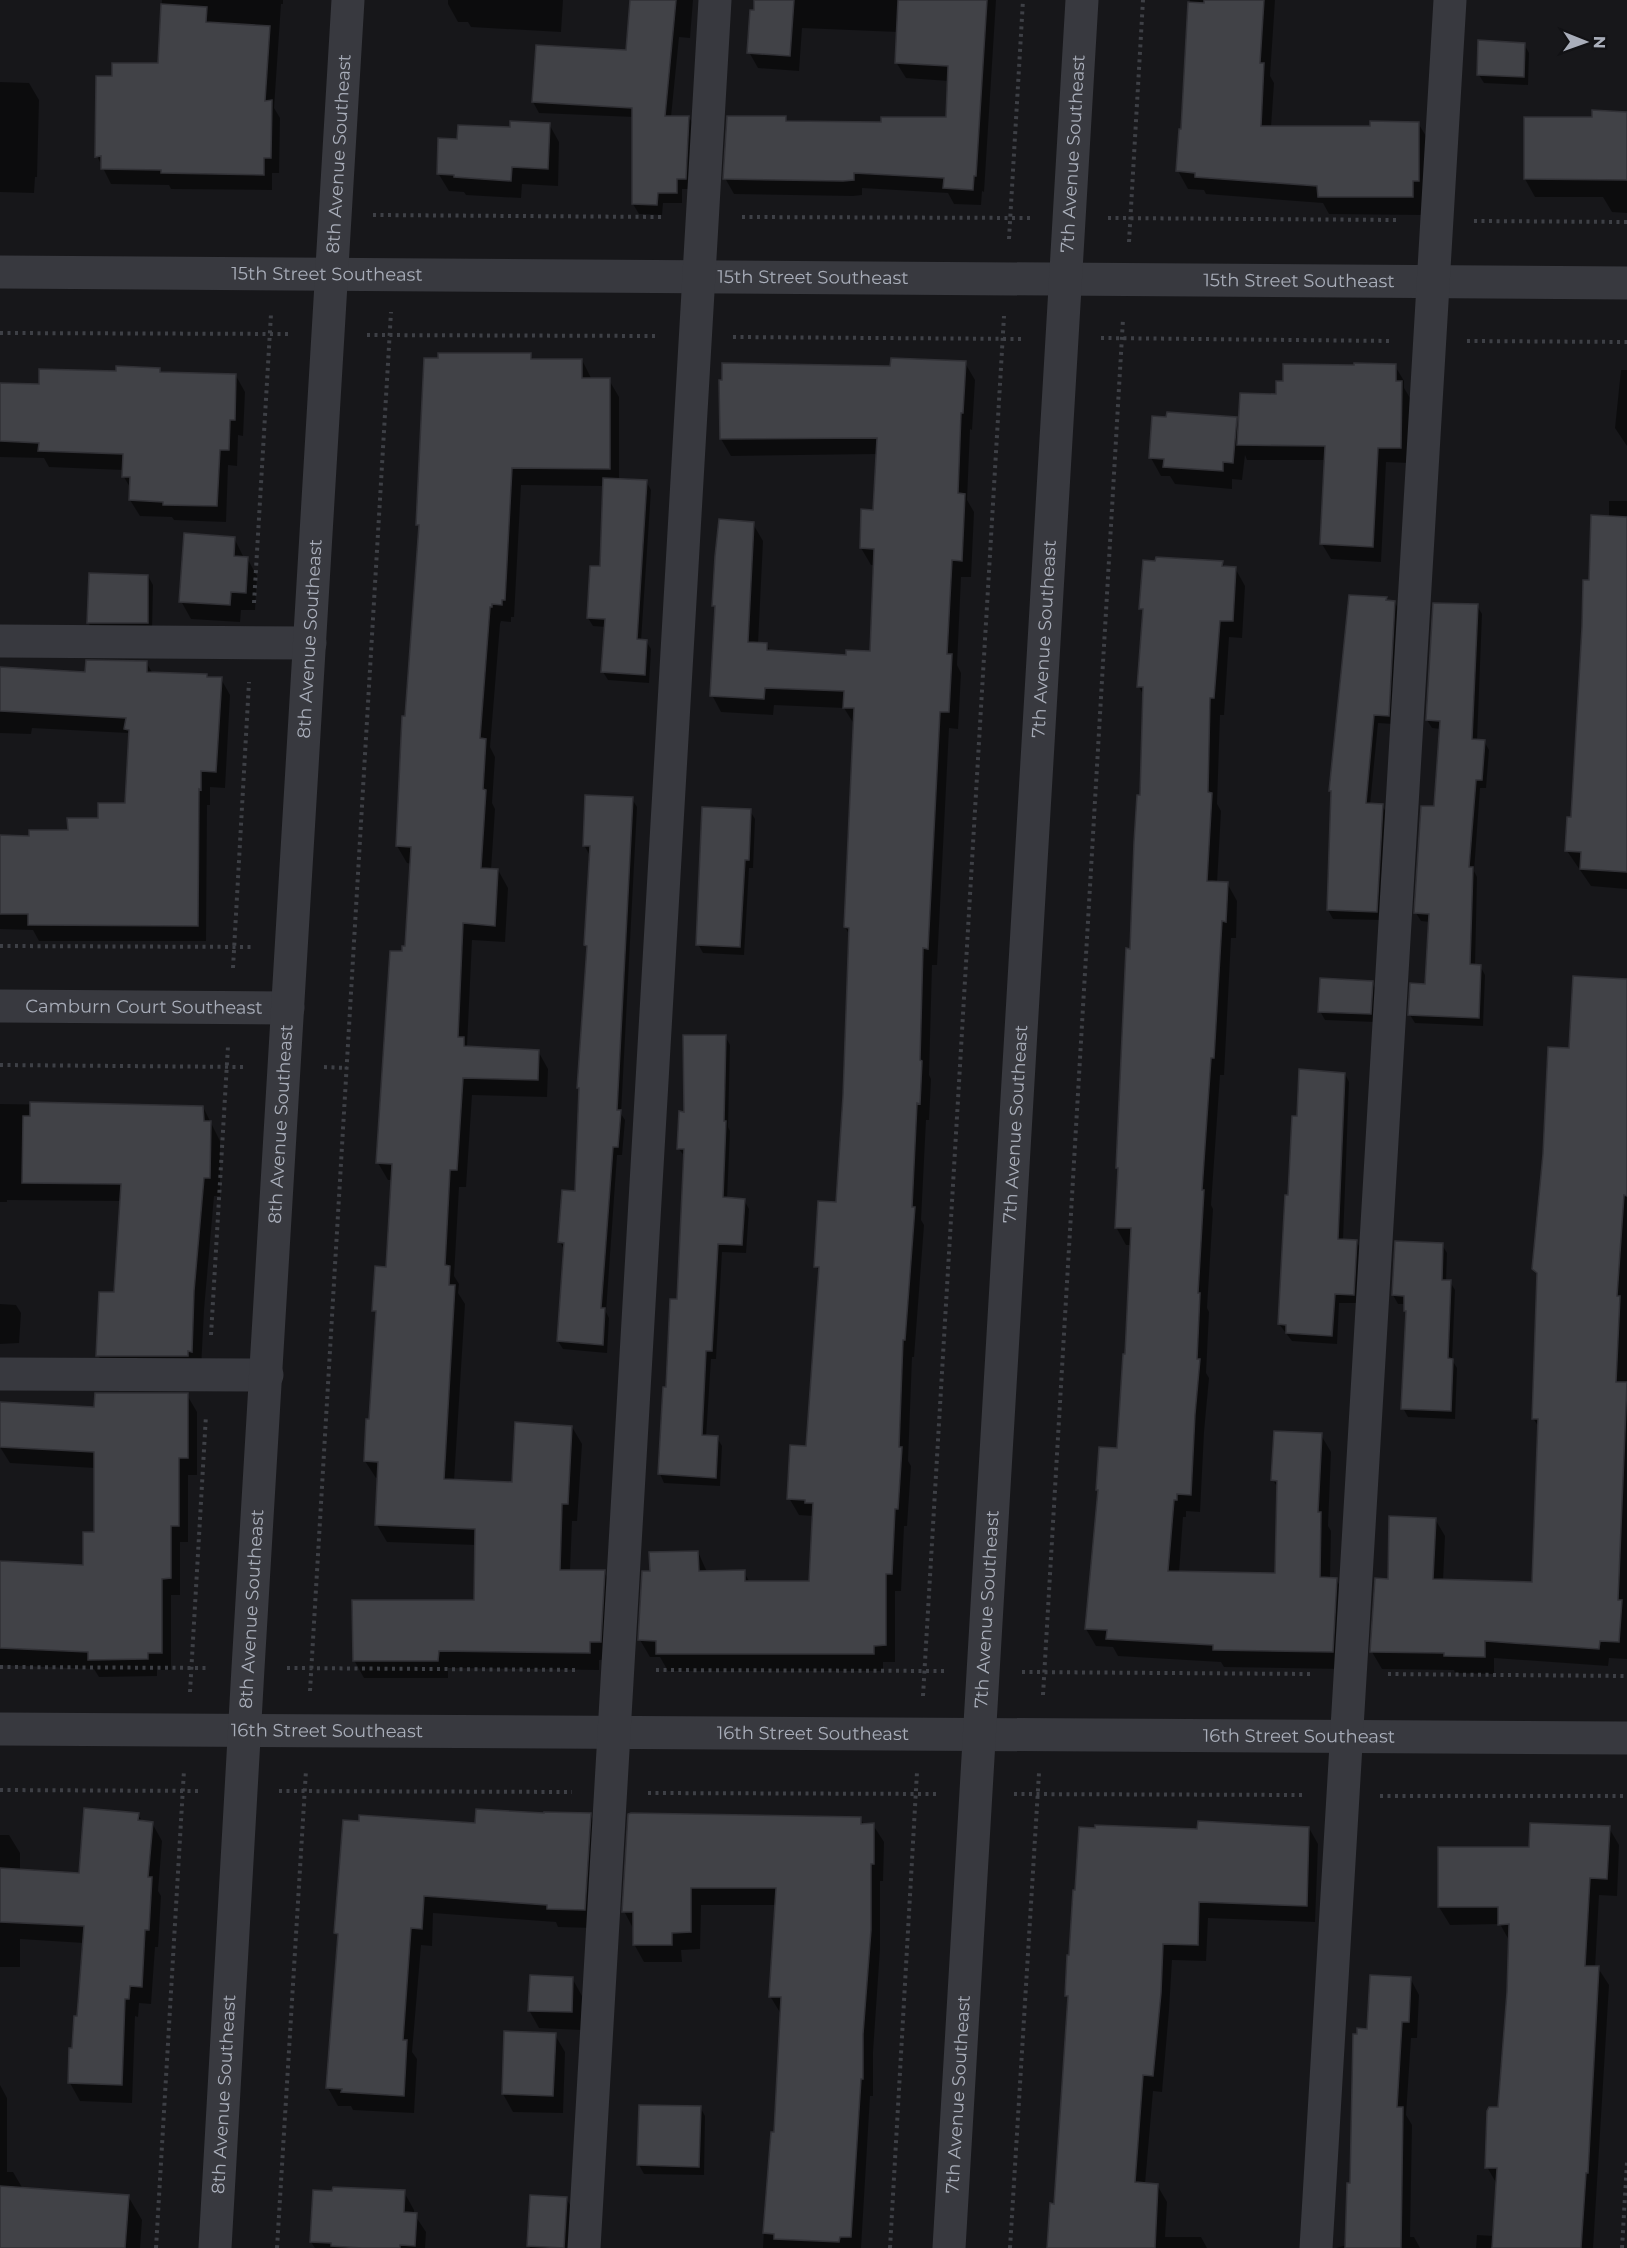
<svg xmlns="http://www.w3.org/2000/svg" width="1627" height="2248" font-family="Montserrat,sans-serif">
	<rect width="100%" height="100%" fill="#17171a"/>
	<!-- shadow -->
	<path fill="#0007" d="M162,0H283V4H281L274,108L280,118L279,173H272V190L171,189L169,185L111,184L97,156L113,77L159,64Z
		M448,0H563L561,32L471,27L468,22H458L448,4Z
		M631,0H693L690,38L679,37L671,117H689L695,128L691,189H682V203H663L662,215L639,214L633,204L634,117L539,113L533,102L627,51Z
		M756,0H996L984,192L982,191L981,205L954,204L948,193L862,188V195L853,196L734,194L725,178L785,118L788,122L882,123L948,119L949,81L906,78L896,62L898,32L802,28L799,71L758,68L749,52Z
		M1190,0H1280H1275L1270,76L1274,83L1271,127L1371,128L1418,123L1429,141L1422,215L1329,214L1323,203L1206,194L1204,190L1188,189L1178,171Z
		M1524,44L1529,53L1528,85L1484,83L1479,75Z
		M0,82L29,83L39,100L37,177H35L34,193L0,192Z
		M1627,113V213L1612,212L1603,197H1535L1525,179L1593,119Z
		M549,124L559,142L558,186L522,184L521,198L466,195L464,192L449,191L438,173L458,140L511,129Z
		M530,355L534,360H582L592,380H609L619,397V480L646,481L651,490L641,641H646L651,649L649,683L608,680L603,672L606,627L593,626L588,618L601,568L604,486L521,485L514,617H511V622L501,621L500,624L490,747L495,757L492,803L495,809L491,870H498L508,888L505,942L472,940L467,1046L468,1048L538,1051L548,1069L547,1097L472,1095L466,1187H459L454,1276L459,1284L458,1293L465,1304L454,1481L513,1483L572,1427L582,1444L577,1521H572L570,1571L604,1572L614,1589L610,1659L599,1660V1670L448,1668V1678H364L354,1660L476,1602L477,1545L387,1542L377,1525L379,1478H376L365,1461L371,1420L377,1316L374,1310L387,1269L392,1180H388L378,1163L403,953L407,948L412,864L407,863L397,846L420,529L418,525Z
		M965,363L975,380L972,430L970,429L967,500L974,512L971,577H961L957,665L961,673L958,729L949,728L937,965H932L929,1075L931,1079L929,1120H926L921,1220L924,1225L914,1357H912L908,1461L911,1466L907,1526H904L901,1591H895V1662H883V1671H668L660,1657H650L640,1640L651,1573L698,1552L707,1572H744L750,1583L810,1582L813,1516L799,1515L789,1498L807,1448L820,1273L816,1266L838,1204L844,1096L850,936L845,927L854,724L844,708L774,705L773,715L721,712L712,695L716,610L714,605L753,524L763,541L758,644H766L771,652L847,657L871,652L875,565H871L861,548L874,511L877,454L731,456L721,439V382Z
		M1395,366L1404,381V388L1410,398L1409,463L1386,462L1381,562L1331,559L1322,544L1326,460H1247L1245,455L1242,480L1232,479V489L1175,484L1170,476H1161L1151,458L1236,419L1240,425L1278,396Z
		M159,370L161,373L236,376L245,392L243,436L238,435L237,466L228,465L226,522L174,520L172,517L140,516L130,500L131,489L124,477V470L49,467L44,458L0,457V384L40,385L117,373Z
		M1621,370H1627V446L1615,428Z
		M1609,501H1627V889L1591,886L1567,851L1572,819L1590,582L1609,517Z
		M234,538L244,558H247L257,576L255,610H241L240,622L191,619L181,601Z
		M1222,562L1225,568H1235L1245,586L1242,638L1229,637L1224,715H1220L1217,804L1221,811L1217,883H1227L1237,901L1236,938H1231L1224,1075H1220L1211,1205L1213,1209L1207,1308L1209,1312L1206,1373L1209,1378L1204,1432L1200,1512L1186,1511V1517H1183L1179,1573L1276,1574L1278,1488L1273,1480L1321,1435L1331,1452L1328,1526L1331,1531L1330,1579H1336L1346,1597L1342,1669L1224,1667L1221,1662L1118,1656L1113,1647L1096,1646L1086,1629L1099,1492L1097,1489L1118,1450L1127,1356L1132,1245H1126L1116,1227L1119,1171L1118,1168L1141,796L1144,696L1139,687L1144,613L1141,608Z
		M148,576L153,585L152,631H93L88,622Z
		M1386,598L1388,602H1395L1399,611L1393,724L1378,723L1370,805H1382L1387,814L1381,920L1333,919L1328,910L1333,795L1330,790Z
		M1477,606L1482,614L1477,741H1484L1489,750L1486,788H1480L1474,871L1477,877L1475,966H1480L1485,975L1483,1026L1415,1023L1410,1015L1427,986L1430,922L1421,921L1416,913L1435,808L1441,729L1432,728L1427,720Z
		M146,662L153,674L221,679L230,695L225,788L210,787V805H207L206,941H39L33,930L0,929V836L30,837L69,832L100,820L127,805L130,737L128,733L32,728L31,734L0,733V669L87,674Z
		M632,799L637,807L621,1114L625,1120L622,1155H617L606,1312L609,1318L607,1353L563,1349L558,1341L565,1251L560,1242L576,1193L580,1091L578,1088L588,950L585,945L591,854H589L584,845Z
		M750,811L755,819L753,868H749L744,955L703,953L698,944Z
		M1627,980V1659L1609,1658L1608,1666L1494,1658V1674L1455,1673L1454,1670L1382,1669L1372,1652L1390,1580L1435,1519L1445,1536L1443,1581L1533,1583L1540,1429L1533,1418L1538,1277L1534,1269L1571,1049Z
		M1372,983L1377,991L1375,1022L1325,1020L1320,1011Z
		M725,1036L730,1045L728,1127L730,1131L727,1199L744,1200L749,1209L746,1253L722,1252L716,1359H711L706,1437L717,1438L722,1446L720,1486L664,1483L660,1474L678,1301L685,1157L678,1148L686,1113Z
		M1345,1074L1349,1082L1343,1240L1356,1241L1361,1249L1358,1303H1339L1337,1344L1292,1341L1279,1324L1290,1196L1299,1118Z
		M0,1104L203,1107L220,1141V1196H214L204,1310L201,1369L108,1373L98,1355L115,1294L122,1201L7,1200V1202H0Z
		M1396,1243L1442,1245L1447,1253L1446,1282H1450L1455,1290L1452,1360L1457,1368L1455,1419L1408,1417L1403,1408L1407,1314L1405,1304H1398L1393,1295Z
		M0,1304L16,1305L21,1313L19,1343L0,1344Z
		M187,1395L197,1412V1475H188V1542H180V1595H171V1670H157V1676L99,1677L94,1669L0,1665V1560L6,1561L8,1563L85,1566L95,1534V1468L10,1463L0,1447L96,1408Z
		M138,1815L143,1822L152,1823L162,1841L158,1891L161,1896L158,1947H155L151,2004L139,2003L138,2017L135,2016L132,2103L80,2101L70,2083L78,2017L84,1943L20,1939V1967H0V1835H9L20,1853V1871L81,1874Z
		M545,1815H590L600,1832L594,1928L558,1927L556,1922L433,1913L432,1946L421,1945L412,2052L417,2059L414,2113L353,2110L351,2106H338L328,2088L339,1940L336,1933L476,1825Z
		M861,1819L864,1825H873L884,1842L883,1881H880V1949L873,2052V2096H870L861,2248H763L766,2191H768L775,2134L781,2014L770,1996L776,1905H701L700,1949L681,1950L682,1962H644L634,1944V1930L624,1911Z
		M1309,1828L1318,1844L1315,1922L1208,1918L1206,1961L1172,1960L1169,2010L1162,2092L1153,2091L1145,2184L1157,2185L1167,2202L1165,2237H1201L1207,2248H1250H1050L1056,2205L1069,2000L1066,1996L1199,1831Z
		M1609,1828L1619,1845L1617,1896L1599,1895L1595,1968H1598L1609,1985L1593,2248H1476L1477,2235L1494,2236L1498,2186L1487,2167L1500,2109L1508,1992L1510,1942L1500,1924L1450,1925L1439,1907V1849L1530,1848Z
		M572,1978L582,1996L581,2030L539,2028L529,2010Z
		M1410,1978L1419,1995L1417,2038H1411L1406,2115L1412,2125L1410,2237H1414L1420,2248H1336L1347,2245L1368,2030Z
		M555,2035L565,2052L563,2113L513,2112L503,2094Z
		M0,2085L7,2098V2172H13L23,2189L128,2196L142,2220L140,2248H0Z
		M700,2107L705,2116L704,2175L644,2174L639,2165Z
		M404,2192L414,2210V2214L426,2232L425,2248H315L311,2242Z
		M566,2198L576,2216L574,2248H530L529,2246Z"/>
	<!-- building -->
	<path fill="#414247" stroke="#313136" stroke-width="1.5" d="M630,0H676L665,116H689L686,179H677V193H658L657,205L632,204V108L532,102L536,45L626,50Z
		M754,0H794L790,56L747,53L750,10H754Z
		M898,0H987L976,176H974L973,190L943,188L944,178L854,173V180L843,181L723,179L727,116H786V121L881,122V117H946L948,66L895,63Z
		M1204,0H1264L1260,63H1264L1261,126H1370V121L1419,122V181H1413V197H1318L1317,186L1195,177V173L1176,171L1179,129H1181L1188,2L1204,3Z
		M161,4L207,7L206,22L270,26L265,101L272,100L271,158H264V175L161,173V170L101,169V156L95,157L96,76H112V63H158Z
		M1478,40L1525,43L1524,77L1477,75Z
		M1592,110L1627,112V180L1524,179V117H1592Z
		M510,121L550,123L548,169L512,167L511,181L454,177V175L437,174L438,138L457,139L458,125L510,127Z
		M438,353H531V359H582V378H610V469L512,468L505,600H502V605L492,604V607H490L480,738L486,739L483,789L486,790L481,868L498,869L495,926L463,923L458,1037H464V1046L539,1050L538,1080L463,1078L457,1170H450L445,1265L450,1266L449,1285H455L444,1479L512,1482L515,1422L572,1426L568,1504H562L560,1570H605L601,1642H590V1653L439,1651L438,1661H353L352,1600H474L475,1529L375,1525L378,1462L364,1461L366,1419H369L376,1311H372L375,1266L386,1267L392,1164L376,1163L390,951H402V946H405L411,847L396,846L402,716H405L419,525H416L424,358H438Z
		M891,358L966,361L963,413H961L958,493L965,494L962,561L952,560L947,654H952L949,712H940L928,949L923,948L920,1060L922,1061L920,1104L917,1103L912,1207H915L905,1340H903L899,1447H902L898,1509H895L892,1574H886V1645L874,1646V1654H656V1641L638,1640L642,1571H650L649,1552L698,1551L699,1571L745,1570V1581H809L813,1503H805V1500L787,1499L790,1445L806,1446L819,1267H814L818,1201L836,1202L843,1096L849,928L844,927L854,708H843L844,691L765,688L764,699L710,696L715,606H712L715,556L719,519L754,522L748,642L767,643V650L846,655V650L870,651L874,549L860,548L861,509L873,510L877,438L720,439L719,380H722V363L890,366Z
		M1354,363L1396,364V381H1402L1401,448H1378L1373,547L1320,544L1325,446L1237,445L1240,393L1276,394V381H1283V364L1354,365Z
		M116,366L160,368V372L236,374L235,420H230L229,450H220L217,506L163,505V502L129,500L130,477H122L123,454L38,451L39,443L0,441V383L39,384V369L116,371Z
		M1167,412L1237,417L1233,463L1223,462V471L1163,467L1164,459L1149,458L1152,416L1166,417Z
		M603,478L647,480L637,639L647,640L645,675L601,672L605,619L587,618L590,566H600Z
		M1591,515L1627,517V872L1580,869L1581,852L1565,851L1567,817H1571L1582,627L1583,580H1589Z
		M184,533L235,537L234,556L248,557L246,593L231,592L230,605L179,602Z
		M1156,557L1223,561L1222,566L1236,567L1233,621H1220L1214,698H1210L1208,792L1212,793L1207,881L1228,882L1226,922L1222,921L1214,1058H1211L1202,1190H1204L1198,1293H1200L1197,1359H1200L1195,1414L1191,1495L1177,1494V1500H1174L1168,1571L1275,1573L1277,1481L1271,1480L1274,1431L1322,1433L1318,1512H1321L1320,1577L1337,1578L1333,1652L1213,1650V1645L1106,1639L1107,1630L1085,1629L1098,1490H1096L1099,1447L1117,1448L1123,1354H1125L1131,1228H1115L1118,1168H1116L1126,948L1130,949L1134,842L1137,795H1140L1143,687H1137L1143,609H1139L1143,560L1155,561Z
		M89,573L148,575V623H87Z
		M1349,595L1387,597L1386,600L1395,601L1389,716L1374,715L1366,803L1383,804L1377,912L1327,910L1331,791H1329Z
		M1433,603L1478,604L1472,739L1485,740L1482,780H1476L1469,867H1473L1470,964L1481,965L1479,1018L1408,1015L1410,983L1425,984L1429,914L1414,913L1421,806H1434L1440,721L1426,720Z
		M86,660L147,661V672L207,674V677H222L216,772L201,771V790L199,789L198,926L28,925V914H0V835L29,836V830H68L67,818H98V803H125L129,730L124,729L126,718L0,711V667L85,672Z
		M585,795L633,797L617,1110H621L618,1147H613L601,1308H605L603,1345L557,1341L564,1243L558,1242L562,1190L575,1191L579,1088H577L587,946L584,945L590,846H583Z
		M702,807L751,809L749,860H745L740,947L696,945Z
		M1573,976L1627,979V1196L1624,1195L1617,1296H1620L1616,1382H1627L1618,1600H1622L1619,1642L1600,1641L1599,1649L1485,1641V1657L1444,1656V1653L1370,1652L1375,1578L1388,1579L1389,1516L1436,1518L1433,1579L1532,1582L1538,1419H1532L1537,1273L1532,1269L1543,1154L1548,1047L1569,1048Z
		M1320,978L1373,981L1371,1014L1318,1012Z
		M683,1035H726L724,1121H726L723,1197L745,1199L742,1245L718,1244L712,1351H706L702,1435L718,1436L716,1478L658,1474L663,1387H666L670,1299H677L684,1149H677L679,1111L684,1112Z
		M1299,1069L1345,1073L1338,1239L1357,1240L1354,1295L1335,1294L1332,1336L1286,1333V1325L1278,1324L1285,1195H1288L1292,1116H1297Z
		M30,1102L203,1106L204,1121H211L210,1178H204L194,1291L192,1352L188,1351V1356H96L99,1292H114L121,1184L22,1183L23,1116H30Z
		M1395,1241L1443,1243L1442,1280H1451L1448,1358L1453,1359L1451,1411L1401,1409L1406,1311H1404V1296L1392,1295Z
		M95,1393H188V1458H179V1526H171V1578L162,1579V1653H148V1659L88,1660V1652L0,1648V1561L83,1565V1532H94V1452L0,1447V1402L94,1407Z
		M84,1808L139,1813L138,1820L153,1822L148,1877H152L149,1930H145L142,1987L130,1986L129,1999H125L122,2085L68,2083L69,2048H72L74,2016H77L84,1926L0,1922V1868L79,1873Z
		M476,1809L544,1813V1812L591,1813L585,1910L547,1909V1905L424,1896L422,1929L411,1928L403,2040H407L404,2096L341,2092L342,2089L326,2088L338,1934L334,1933L343,1820L359,1821V1815L475,1823Z
		M631,1813L861,1817V1824L874,1823V1864H871V1930L863,2034V2079H861L851,2237H840L839,2242L774,2239V2234L763,2233L771,2132H774L781,1997H769L776,1888H691V1932L672,1933V1945H633V1912H622L628,1814Z
		M1198,1821L1309,1827L1307,1906L1199,1902L1198,1945L1163,1944L1161,1993L1153,2076L1143,2075L1135,2182L1158,2184L1155,2248H1047L1050,2203L1054,2204L1068,1996H1065L1067,1955H1069L1073,1890H1075L1079,1827L1095,1828V1825L1197,1829Z
		M1530,1823L1610,1826L1607,1879L1590,1878L1585,1966H1599L1588,2173H1586L1581,2248H1492L1497,2168H1485L1487,2111L1489,2107H1498L1507,1992L1509,1924L1498,1925V1907H1438V1847H1529Z
		M530,1975L573,1977L572,2012L528,2011Z
		M1370,1975L1411,1977L1409,2022H1402L1397,2107H1403L1401,2248H1345L1347,2183H1350L1353,2034H1357V2028L1367,2029Z
		M504,2031L556,2033L553,2096L502,2094Z
		M639,2105L701,2106L699,2167L637,2165Z
		M0,2186L129,2195L125,2248H0Z
		M333,2187L405,2190L404,2212L417,2213L415,2246L400,2245V2248H362L331,2246V2243L310,2242L313,2190L332,2191Z
		M530,2195L567,2197L564,2248L527,2246Z"/>
	<g fill="none" stroke-linecap="round" stroke-linejoin="round">
		<!-- path -->
		<path stroke="#3e4046" stroke-width="4" stroke-dasharray="3 4.5" stroke-linecap="butt" d="M373,215L662,217
			M742,217L1031,218
			M1108,218L1398,220
			M1474,221L1627,222
			M1009,239L1023,0
			M1129,242L1143,0
			M0,333L290,334
			M367,335L657,336
			M733,337L1023,339
			M1101,338L1391,341
			M1467,341L1627,342
			M254,603L271,314
			M0,946L253,947
			M233,968L249,682
			M0,1065L245,1067
			M324,1067L347,1068
			M211,1335L228,1046
			M0,1667L210,1668
			M287,1668L579,1670
			M656,1670L945,1671
			M1022,1672L1311,1674
			M1388,1674L1627,1676
			M310,1691L391,312
			M190,1692L206,1415
			M1043,1695L1123,319
			M923,1696L1004,316
			M0,1790L201,1791
			M279,1791L572,1792
			M648,1793L938,1794
			M1014,1794L1304,1795
			M1380,1796H1627
			M156,2248L184,1770
			M277,2248L306,1770
			M890,2248L917,1772
			M1010,2248L1039,1773
			M1622,2248L1627,2162"/>
		<!-- minor -->
		<g stroke="#38393f" stroke-width="33">
			<path id="s1" d="M0,272L1627,283"/>
			<path d="M0,641L310,643"/>
			<path id="s2" d="M0,1006L288,1008"/>
			<path d="M0,1374L267,1375"/>
			<path id="s3" d="M0,1729L1627,1738"/>
			<path id="s4" d="M215,2248L248,1668L348,0"/>
			<path d="M584,2248L715,0"/>
			<path id="s5" d="M949,2248L1082,0"/>
			<path d="M1316,2248L1450,0"/>
		</g>
	</g>
	<g text-anchor="middle" dominant-baseline="central" stroke-width="4.5" stroke-linejoin="round" paint-order="stroke">
		<!-- street labels -->
		<g font-size="18" fill="#a9aeba" stroke="#121215">
			<text stroke="none"><textPath href="#s4" startOffset="2098">8th Avenue Southeast</textPath></text>
			<text stroke="none"><textPath href="#s5" startOffset="2098">7th Avenue Southeast</textPath></text>
			<text stroke="none"><textPath href="#s1" startOffset="327">15th Street Southeast</textPath></text>
			<text stroke="none"><textPath href="#s1" startOffset="813">15th Street Southeast</textPath></text>
			<text stroke="none"><textPath href="#s1" startOffset="1299">15th Street Southeast</textPath></text>
			<text stroke="none"><textPath href="#s4" startOffset="1612">8th Avenue Southeast</textPath></text>
			<text stroke="none"><textPath href="#s5" startOffset="1612">7th Avenue Southeast</textPath></text>
			<text stroke="none"><textPath href="#s2" startOffset="144">Camburn Court Southeast</textPath></text>
			<text stroke="none"><textPath href="#s4" startOffset="1126">8th Avenue Southeast</textPath></text>
			<text stroke="none"><textPath href="#s5" startOffset="1126">7th Avenue Southeast</textPath></text>
			<text stroke="none"><textPath href="#s4" startOffset="640">8th Avenue Southeast</textPath></text>
			<text stroke="none"><textPath href="#s5" startOffset="640">7th Avenue Southeast</textPath></text>
			<text stroke="none"><textPath href="#s3" startOffset="327">16th Street Southeast</textPath></text>
			<text stroke="none"><textPath href="#s3" startOffset="813">16th Street Southeast</textPath></text>
			<text stroke="none"><textPath href="#s3" startOffset="1299">16th Street Southeast</textPath></text>
			<text stroke="none"><textPath href="#s4" startOffset="154">8th Avenue Southeast</textPath></text>
			<text stroke="none"><textPath href="#s5" startOffset="154">7th Avenue Southeast</textPath></text>
		</g>
	</g>
	<!-- north arrow -->
	<g transform="translate(1585 42) rotate(91)" stroke="#121215" stroke-width="4.5" paint-order="stroke">
	<path d="M0-4.5L10 22L0 15L-10 22Z" fill="#a9aeba"/>
	<text y="-9" font-size="16" font-weight="bold" text-anchor="middle" fill="#a9aeba">N</text>
	</g>
</svg>
